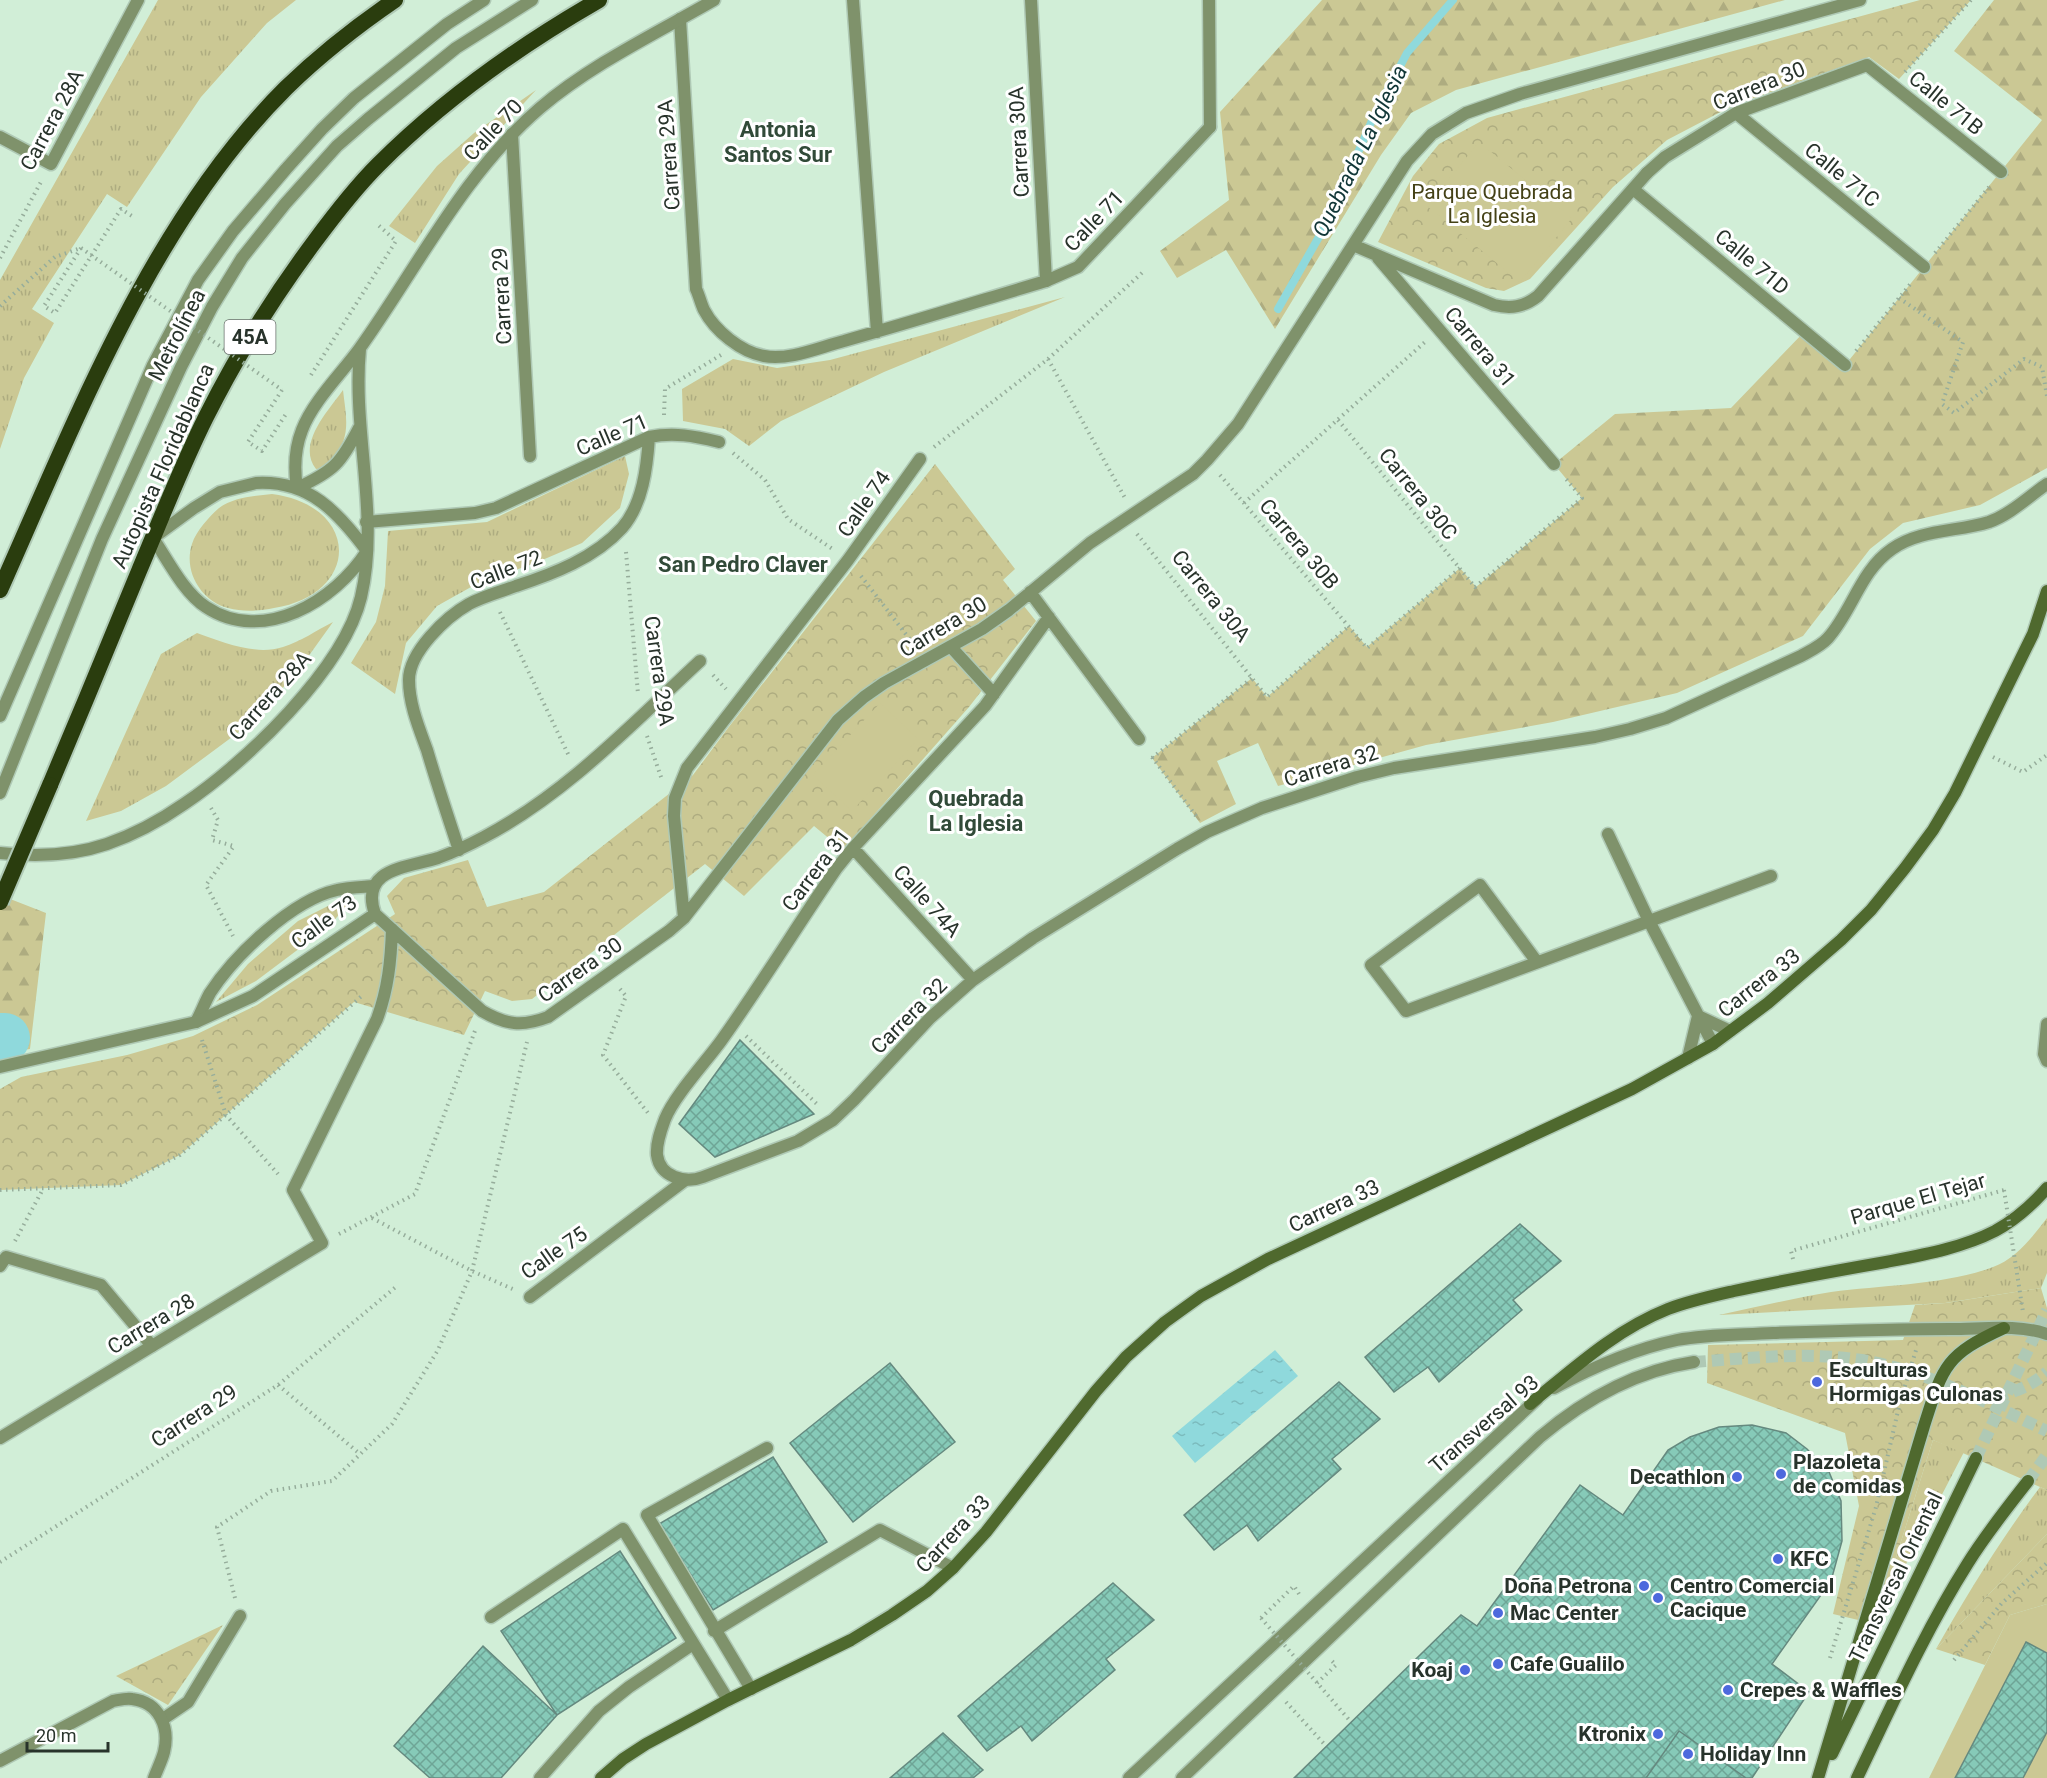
<svg xmlns="http://www.w3.org/2000/svg" width="2047" height="1778" font-family="Roboto,sans-serif">
	<defs>
		<pattern id="grass-tufts" width="24" height="20" patternUnits="userSpaceOnUse" patternTransform="scale(1.5)"><rect width="24" height="20" fill="#cbc894"/><path d="M3 7l-1-3M5 7V3M7 7l1-3M15 17l-1-3M17 17v-4M19 17l1-3" fill="none" stroke="#aeac80"/></pattern>
		<pattern id="forest-firs" width="22" height="20" patternUnits="userSpaceOnUse" patternTransform="scale(1.5)"><rect width="22" height="20" fill="#cbc894"/><path d="M5 1l3.5 6h-7zM16 11l3.5 6h-7z" fill="#aeac80"/></pattern>
		<pattern id="park-crowns" width="20" height="18" patternUnits="userSpaceOnUse" patternTransform="scale(1.5)"><rect width="20" height="18" fill="#cbc894"/><path d="M2 6a3 3 0 1 1 6 0M12 15a3 3 0 1 1 6 0" fill="none" stroke="#aeac80"/></pattern>
		<pattern id="water-ripples" width="26" height="14" patternUnits="userSpaceOnUse" patternTransform="scale(1.5)"><rect width="26" height="14" fill="#8fd9dc"/><path d="M2 4q2-2 4 0t4 0M15 11q2-2 4 0t4 0" fill="none" stroke="#7bbbbd"/></pattern>
		<pattern id="building-cross-hatch" width="8" height="8" patternUnits="userSpaceOnUse" patternTransform="scale(1.5)"><rect width="8" height="8" fill="#86cab8"/><path d="M0 0l8 8M0 8l8-8" fill="none" stroke="#6ea596"/></pattern>
	</defs>
	<rect width="100%" height="100%" fill="#d1eed7"/>
	<!-- grass -->
	<path fill="url(#grass-tufts)" d="M158,0H296L267,23L201,97L127,207L107,194L32,309L54,323L24,378L0,449V280Z
		M536,90L459,174L415,243L389,226L437,166L474,133Z
		M1065,297L884,372L781,421L749,446L725,429L683,421L682,389L733,359L777,368L830,360Z
		M343,390C346,417 352,437 332,460C327,465 323,469 316,469C296,444 329,410 343,390Z
		M625,456L629,474L620,508L582,543L533,564L480,582L437,606L406,643L395,694L351,663L376,622L385,586L388,531L487,522Z
		M272,494C361,506 361,594 274,608C259,611 243,612 228,608C201,601 183,571 192,544C196,531 209,517 219,508C234,497 254,496 272,494Z
		M333,622L300,668L255,720L166,786L121,811L86,821L161,654L197,633C223,642 255,656 283,647C300,642 317,630 333,622Z
		M355,897L328,927L256,981L216,1002L248,964L298,921L328,906Z
		M2047,1218V1273L2041,1288L1945,1303L1719,1315C1757,1307 1794,1298 1831,1292C1883,1285 1945,1285 1993,1267C2016,1259 2033,1236 2047,1218Z
		M1933,1440L1964,1452L1875,1624Z
		M2040,1487L2047,1490V1534L1936,1649C1968,1593 2001,1539 2040,1487Z"/>
	<!-- forest -->
	<path fill="url(#forest-firs)" d="M1322,0H1785L1456,90L1411,113L1381,155L1275,329L1226,250L1177,278L1160,251L1229,200L1220,112Z
		M1994,0H2047V468L1980,505L1903,523L1870,549L1803,636L1677,693L1553,722L1426,745L1278,786L1258,743L1217,761L1236,804L1200,823L1152,758L1252,678L1267,697L1349,626L1367,647L1460,568L1476,587L1582,498L1554,464L1615,414L1731,408L1805,331L1846,364L2042,120L1954,51Z
		M0,895L46,913L30,1049L0,1053Z"/>
	<!-- park -->
	<path fill="url(#park-crowns)" d="M1920,0H1971L1899,79L1869,57L1732,106L1667,140L1613,187L1530,279L1504,291L1486,288L1378,242L1413,176L1439,144L1487,118Z
		M935,464L1015,569L1003,580L1036,621L969,707L843,850L814,826L744,896L705,864L532,999L512,1001L485,991L464,1035L354,1002L180,1155L121,1185L0,1190V1089L21,1077L127,1055L193,1036L257,1005L395,914L387,896L404,878L468,860L487,907L544,892L693,775L728,728Z
		M2041,1288L2047,1308V1490L1933,1440L1875,1624L1833,1614L1859,1506L1845,1433L1707,1383L1708,1345L1903,1340L1915,1305L1946,1303Z
		M2047,1534V1604L2010,1615L1985,1665L1936,1649Z
		M223,1625L168,1705L116,1676Z"/>
	<!-- garden -->
	<path fill="#cbc894" d="M1479,142L1572,218L1520,282L1427,206Z
		M880,703L918,739L852,811L813,775Z
		M2047,1604V1778H1929L2010,1615Z"/>
	<!-- water -->
	<path fill="url(#water-ripples)" d="M1275,1350L1298,1376L1195,1463L1172,1436Z"/>
	<g fill="none" stroke-linecap="round" stroke-linejoin="round">
		<!-- stream -->
		<path stroke="#8fd9dc" stroke-width="8" d="M1278,309L1328,221L1374,116L1407,53L1453,0"/>
		<!-- river -->
		<path stroke="#8fd9dc" stroke-width="50" d="M0,1038H5"/>
	</g>
	<!-- building -->
	<path fill="url(#building-cross-hatch)" stroke="#65897f" stroke-width="1.5" d="M740,1040L814,1114L715,1157L679,1124Z
		M1520,1224L1561,1261L1513,1300L1522,1310L1439,1382L1428,1367L1394,1392L1365,1357Z
		M890,1363L955,1442L853,1522L790,1443Z
		M1339,1382L1380,1419L1332,1459L1341,1469L1258,1541L1247,1525L1214,1550L1184,1515Z
		M1752,1425L1786,1433L1807,1449L1829,1472L1841,1501L1842,1541L1831,1581L1772,1664L1809,1692L1752,1778H1746L1679,1731L1646,1778H1294L1461,1615L1477,1626L1580,1485L1623,1515L1668,1450L1690,1437L1719,1427Z
		M773,1457L827,1542L713,1610L659,1524Z
		M620,1551L676,1638L557,1715L501,1631Z
		M1113,1583L1154,1620L1106,1659L1115,1670L1032,1741L1021,1726L987,1751L958,1716Z
		M2026,1642L2047,1653V1732L2023,1778H1955Z
		M483,1646L557,1715L501,1778H430L394,1746Z
		M1679,1731L1746,1778H1646Z
		M943,1733L983,1770L973,1778H890Z"/>
	<g fill="none" stroke-linecap="round" stroke-linejoin="round">
		<!-- tertiary-tunnel -->
		<path stroke="#afc9b5" stroke-width="12" stroke-dasharray="12 6" stroke-linecap="butt" d="M1694,1362C1751,1358 1811,1351 1868,1361C1931,1373 1989,1404 2047,1431"/>
		<!-- secondary-tunnel -->
		<path stroke="#afc9b5" stroke-width="12" stroke-dasharray="12 6" stroke-linecap="butt" d="M1978,1399C2005,1396 2026,1390 2047,1372
			M1976,1458L2047,1310
			M2028,1481L2047,1455"/>
		<!-- service casing -->
		<g stroke="#afc9b5" stroke-width="15">
			<path id="service" d="M1736,113L1924,267
				M1647,173L1665,157L1736,113L1867,65L2001,172
				M1633,189L1845,365
				M1046,281L1078,267L1210,127
				M0,716L153,365L198,280L233,231L286,169L322,129L354,98L447,24L484,0
				M0,793L102,539L181,367L212,307L242,258L285,204L337,146L368,119L456,48L532,0
				M1608,834L1649,921L1713,1044
				M1537,962L1480,885L1371,965L1406,1011L1771,876
				M196,1022C201,1013 205,1002 210,993C235,955 292,900 337,890C349,887 362,887 374,886
				M2047,1024L2044,1054L2047,1061
				M1688,1058L1698,1016L1730,1031
				M0,1266L6,1257L101,1285L152,1346
				M530,1297L684,1181
				M491,1617L623,1529L728,1700
				M714,1631L880,1530L953,1568
				M751,1689L647,1515L767,1448
				M163,1719L188,1702L240,1616
				M540,1778L599,1711L629,1687L693,1644"/>
		</g>
		<!-- minor casing -->
		<g stroke="#afc9b5" stroke-width="15">
			<path id="minor" d="M853,0L877,332
				M1209,0L1210,127
				M680,19L696,289C699,295 701,304 704,310C715,331 741,352 764,356C789,361 820,347 844,341C912,322 979,301 1046,281L1031,0
				M512,134L530,456
				M0,137L51,164L138,0
				M1353,245L1494,305C1511,309 1524,307 1538,296L1647,173
				M1378,258L1554,464
				M366,522L475,513L496,508L649,437C674,432 694,436 719,442
				M1030,592L1139,739
				M1049,617L985,706L853,848L836,869C797,926 761,985 721,1041C705,1063 675,1095 665,1119C661,1130 656,1143 657,1155C660,1177 685,1184 703,1177L798,1141L833,1120L854,1100L930,1018L973,980L1033,938L1177,849L1207,832L1262,808L1357,777L1394,768L1595,737L1630,729L1666,718L1801,656C1810,651 1821,646 1828,638C1853,610 1860,571 1892,549C1920,529 1957,532 1989,522C2011,514 2028,497 2047,484
				M951,647L994,694
				M700,661C632,724 566,794 484,837C469,845 454,852 438,858C407,868 359,868 375,914L482,1011C506,1025 522,1027 548,1017L669,931L684,918L838,720L864,697L884,683L982,629L1009,610L1090,543L1193,474L1207,460L1238,424L1407,161L1432,134L1466,113L1520,94L1860,0
				M853,848L973,980
				M459,850C448,817 437,784 427,750C419,728 409,704 409,680C409,652 446,617 469,604C484,596 500,592 516,586C553,574 595,558 622,528C643,504 647,467 649,437
				M684,918L674,816L675,798L687,768L848,560L920,459
				M0,1067L196,1022L253,996L375,914
				M0,1438L322,1243L293,1190L377,1019C388,989 391,961 392,929
				M0,1761L113,1701C119,1700 126,1698 132,1699C159,1702 170,1727 164,1752C162,1760 157,1770 154,1778"/>
		</g>
		<!-- tertiary casing -->
		<g stroke="#afc9b5" stroke-width="15">
			<path id="tertiary" d="M359,428C341,463 334,471 297,488C294,469 295,448 302,430C313,401 342,373 360,348C418,267 463,174 540,108C592,64 655,34 714,0
				M256,483C309,480 338,512 367,551C335,601 263,645 206,607C184,593 167,559 153,538L194,508L220,492Z
				M0,853C37,857 72,856 107,844C133,835 161,820 184,804C244,764 344,669 361,597C380,516 352,431 360,349
				M1554,1388C1593,1367 1634,1349 1677,1340C1709,1334 1741,1335 1773,1333C1833,1331 1892,1329 1951,1329C1982,1329 2018,1324 2047,1334
				M1129,1778L1537,1399
				M1182,1778L1540,1437C1585,1399 1635,1371 1694,1362"/>
		</g>
		<!-- secondary casing -->
		<g stroke="#afc9b5" stroke-width="15">
			<path id="secondary" d="M1530,1404C1573,1369 1615,1330 1668,1309C1689,1301 1712,1296 1734,1291C1784,1280 1835,1271 1886,1262C1922,1255 1962,1248 1995,1231C2015,1220 2032,1205 2047,1188
				M1832,1754L1976,1458
				M601,1778L623,1759L646,1744L728,1700L851,1640L892,1615L927,1591L953,1568L986,1532L1096,1391L1126,1357L1165,1322L1201,1296L1268,1259L1632,1089L1713,1044L1768,1003L1841,940L1871,910L1905,868L1933,830L1955,793L2033,634L2047,591
				M1818,1778L1924,1426C1943,1366 1945,1355 2004,1328
				M1857,1778C1892,1705 1925,1631 1968,1563C1986,1534 2007,1508 2028,1481"/>
		</g>
		<!-- trunk casing -->
		<g stroke="#afc9b5" stroke-width="20">
			<path id="trunk" d="M0,590C76,420 152,221 286,88C319,56 357,26 395,0
				M50,785C80,714 110,642 139,571C161,519 181,467 206,417C237,355 274,296 315,241C335,214 355,188 378,165C444,99 519,46 599,0"/>
		</g>
		<!-- path -->
		<path stroke="#96ad9b" stroke-width="4" stroke-dasharray="1.5 4.5" stroke-linecap="butt" d="M1905,72L1971,0
			M81,248L44,306L55,313L121,209L132,216
			M1935,253L1989,187
			M0,258L42,180
			M1899,298L1963,342L1942,404L1954,413L2024,359L2042,367L2047,396
			M0,306L55,257L81,248
			M1856,351L1912,282
			M1048,359L1125,498
			M311,375L396,241L377,224
			M282,390L248,442L262,451L286,414
			M664,415L665,389L721,355
			M1338,420L1475,587L1582,498L1566,479
			M934,447L1048,359L1144,271
			M733,453L765,480L788,519L834,550
			M1220,475L1367,648L1460,568
			M1244,503L1425,342
			M1137,534L1267,697L1349,626
			M626,552L638,694
			M861,576L915,646
			M500,612L569,756
			M713,675L726,689
			M647,736L662,780
			M1152,757L1196,816
			M1993,757L2023,772L2047,755
			M1152,758L1252,678
			M211,808L218,820L212,840L234,846L206,885L233,936
			M620,989L626,996L603,1055L648,1113
			M746,1036L819,1106
			M202,1040L226,1115L278,1174
			M0,1190L121,1185L180,1155L364,994
			M372,1218L472,1271L515,1290
			M339,1234L415,1194L476,1028
			M15,1241L43,1189
			M1793,1259L1791,1251L2004,1190
			M278,1385L360,1454
			M0,1562L278,1385L397,1286
			M235,1598L217,1527L271,1491L332,1481L392,1424L438,1350L472,1271L527,1042
			M1261,1618L1294,1586L1299,1594
			M1830,1658L1876,1507L1900,1402L1917,1347
			M1954,1660L2002,1603L2047,1563
			M1317,1683L1336,1665L1332,1661
			M1286,1702L1326,1746"/>
		<!-- service -->
		<use href="#service" stroke="#7f926b" stroke-width="12"/>
		<!-- minor -->
		<use href="#minor" stroke="#7f926b" stroke-width="12"/>
		<!-- tertiary -->
		<use href="#tertiary" stroke="#7f926b" stroke-width="12"/>
		<!-- secondary -->
		<use href="#secondary" stroke="#4f692e" stroke-width="12"/>
		<!-- trunk -->
		<use href="#trunk" stroke="#2a3d0e" stroke-width="16"/>
		<!-- trunk-bridge casing -->
		<g stroke="#afc9b5" stroke-width="20" stroke-linecap="butt">
			<path id="trunk-bridge" d="M0,902L50,785"/>
		</g>
		<!-- path-bridge -->
		<path stroke="#96ad9b" stroke-width="4" stroke-dasharray="1.5 4.5" stroke-linecap="butt" d="M81,248L282,390
			M2004,1190L2023,1312
			M1261,1618L1351,1722"/>
		<!-- trunk-bridge -->
		<use href="#trunk-bridge" stroke="#2a3d0e" stroke-width="16"/>
	</g>
	<!-- markers -->
	<g fill="#4d69dd" stroke="#fff" stroke-width="2">
		<circle cx="1817" cy="1382" r="6"/>
		<circle cx="1781" cy="1474" r="6"/>
		<circle cx="1737" cy="1477" r="6"/>
		<circle cx="1778" cy="1559" r="6"/>
		<circle cx="1644" cy="1586" r="6"/>
		<circle cx="1658" cy="1598" r="6"/>
		<circle cx="1498" cy="1613" r="6"/>
		<circle cx="1498" cy="1664" r="6"/>
		<circle cx="1465" cy="1670" r="6"/>
		<circle cx="1728" cy="1690" r="6"/>
		<circle cx="1658" cy="1734" r="6"/>
		<circle cx="1688" cy="1754" r="6"/>
	</g>
	<g text-anchor="middle" dominant-baseline="central" stroke-width="6" stroke-linejoin="round" paint-order="stroke">
		<!-- shield labels -->
		<rect fill="#fff" stroke="#68706b" stroke-width="1.5" x="224.5" y="320" width="51" height="34" rx="4.5"/>
		<g font-size="20" font-weight="bold" fill="#28332b">
			<text x="250" y="337">45A</text>
		</g>
		<!-- street labels -->
		<g font-size="21" fill="#28332b" stroke="#fff">
			<text transform="translate(1759 86) rotate(-22)">Carrera 30</text>
			<text transform="translate(1946 103) rotate(39)">Calle 71B</text>
			<text transform="translate(52 120) rotate(-62)">Carrera 28A</text>
			<text transform="translate(493 130) rotate(-47)">Calle 70</text>
			<text transform="translate(1019 142) rotate(-93)">Carrera 30A</text>
			<text transform="translate(669 155) rotate(-94)">Carrera 29A</text>
			<text transform="translate(1842 175) rotate(39)">Calle 71C</text>
			<text transform="translate(1094 221) rotate(-46)">Calle 71</text>
			<text transform="translate(1752 262) rotate(40)">Calle 71D</text>
			<text transform="translate(502 296) rotate(-93)">Carrera 29</text>
			<text transform="translate(177 335) rotate(-63)">Metrolínea</text>
			<text transform="translate(1480 347) rotate(50)">Carrera 31</text>
			<text transform="translate(612 435) rotate(-23)">Calle 71</text>
			<text transform="translate(163 466) rotate(-66)">Autopista Floridablanca</text>
			<text transform="translate(1418 494) rotate(51)">Carrera 30C</text>
			<text transform="translate(864 504) rotate(-55)">Calle 74</text>
			<text transform="translate(1299 544) rotate(50)">Carrera 30B</text>
			<text transform="translate(506 570) rotate(-21)">Calle 72</text>
			<text transform="translate(1211 596) rotate(51)">Carrera 30A</text>
			<text transform="translate(943 627) rotate(-31)">Carrera 30</text>
			<text transform="translate(659 671) rotate(82)">Carrera 29A</text>
			<text transform="translate(270 696) rotate(-48)">Carrera 28A</text>
			<text transform="translate(1331 766) rotate(-17)">Carrera 32</text>
			<text transform="translate(816 870) rotate(-53)">Carrera 31</text>
			<text transform="translate(927 901) rotate(48)">Calle 74A</text>
			<text transform="translate(324 922) rotate(-36)">Calle 73</text>
			<text transform="translate(580 970) rotate(-35)">Carrera 30</text>
			<text transform="translate(1759 983) rotate(-38)">Carrera 33</text>
			<text transform="translate(909 1016) rotate(-45)">Carrera 32</text>
			<text transform="translate(1918 1199) rotate(-16)">Parque El Tejar</text>
			<text transform="translate(1334 1206) rotate(-25)">Carrera 33</text>
			<text transform="translate(554 1253) rotate(-35)">Calle 75</text>
			<text transform="translate(151 1324) rotate(-31)">Carrera 28</text>
			<text transform="translate(194 1416) rotate(-33)">Carrera 29</text>
			<text transform="translate(1484 1424) rotate(-41)">Transversal 93</text>
			<text transform="translate(953 1534) rotate(-47)">Carrera 33</text>
			<text transform="translate(1896 1577) rotate(-64)">Transversal Oriental</text>
		</g>
		<!-- park labels -->
		<g font-size="21" fill="#444116" stroke="#fff">
			<text x="1492" y="192">Parque Quebrada<tspan x="1492" dy="24">La Iglesia</tspan></text>
		</g>
		<!-- poi labels -->
		<g font-size="21" font-weight="bold" fill="#28332b" stroke="#fff" text-anchor="start">
			<text x="1829" y="1370">Esculturas<tspan x="1829" dy="24">Hormigas Culonas</tspan></text>
			<text x="1793" y="1462">Plazoleta<tspan x="1793" dy="24">de comidas</tspan></text>
			<text x="1725" y="1477" text-anchor="end">Decathlon</text>
			<text x="1790" y="1559">KFC</text>
			<text x="1632" y="1586" text-anchor="end">Doña Petrona</text>
			<text x="1670" y="1586">Centro Comercial<tspan x="1670" dy="24">Cacique</tspan></text>
			<text x="1510" y="1613">Mac Center</text>
			<text x="1510" y="1664">Cafe Gualilo</text>
			<text x="1453" y="1670" text-anchor="end">Koaj</text>
			<text x="1740" y="1690">Crepes &amp; Waffles</text>
			<text x="1646" y="1734" text-anchor="end">Ktronix</text>
			<text x="1700" y="1754">Holiday Inn</text>
		</g>
		<!-- neighbourhood labels -->
		<g font-size="22" font-weight="bold" fill="#314a38" stroke="#fff">
			<text x="778" y="129">Antonia<tspan x="778" dy="25">Santos Sur</tspan></text>
			<text x="743" y="564">San Pedro Claver</text>
			<text x="976" y="798">Quebrada<tspan x="976" dy="25">La Iglesia</tspan></text>
		</g>
		<!-- water labels -->
		<g font-size="22" font-style="italic" fill="#113637" stroke="#fff">
			<text transform="translate(1360 151) rotate(-64)">Quebrada La Iglesia</text>
		</g>
	</g>
	<!-- scale -->
	<path d="M27 1742v9h81v-9" fill="none" stroke="#28332b" stroke-width="3"/>
	<text x="36" y="1742" font-size="18" fill="#28332b" stroke="#ffffff" stroke-width="4.5" paint-order="stroke">20 m</text>
</svg>
